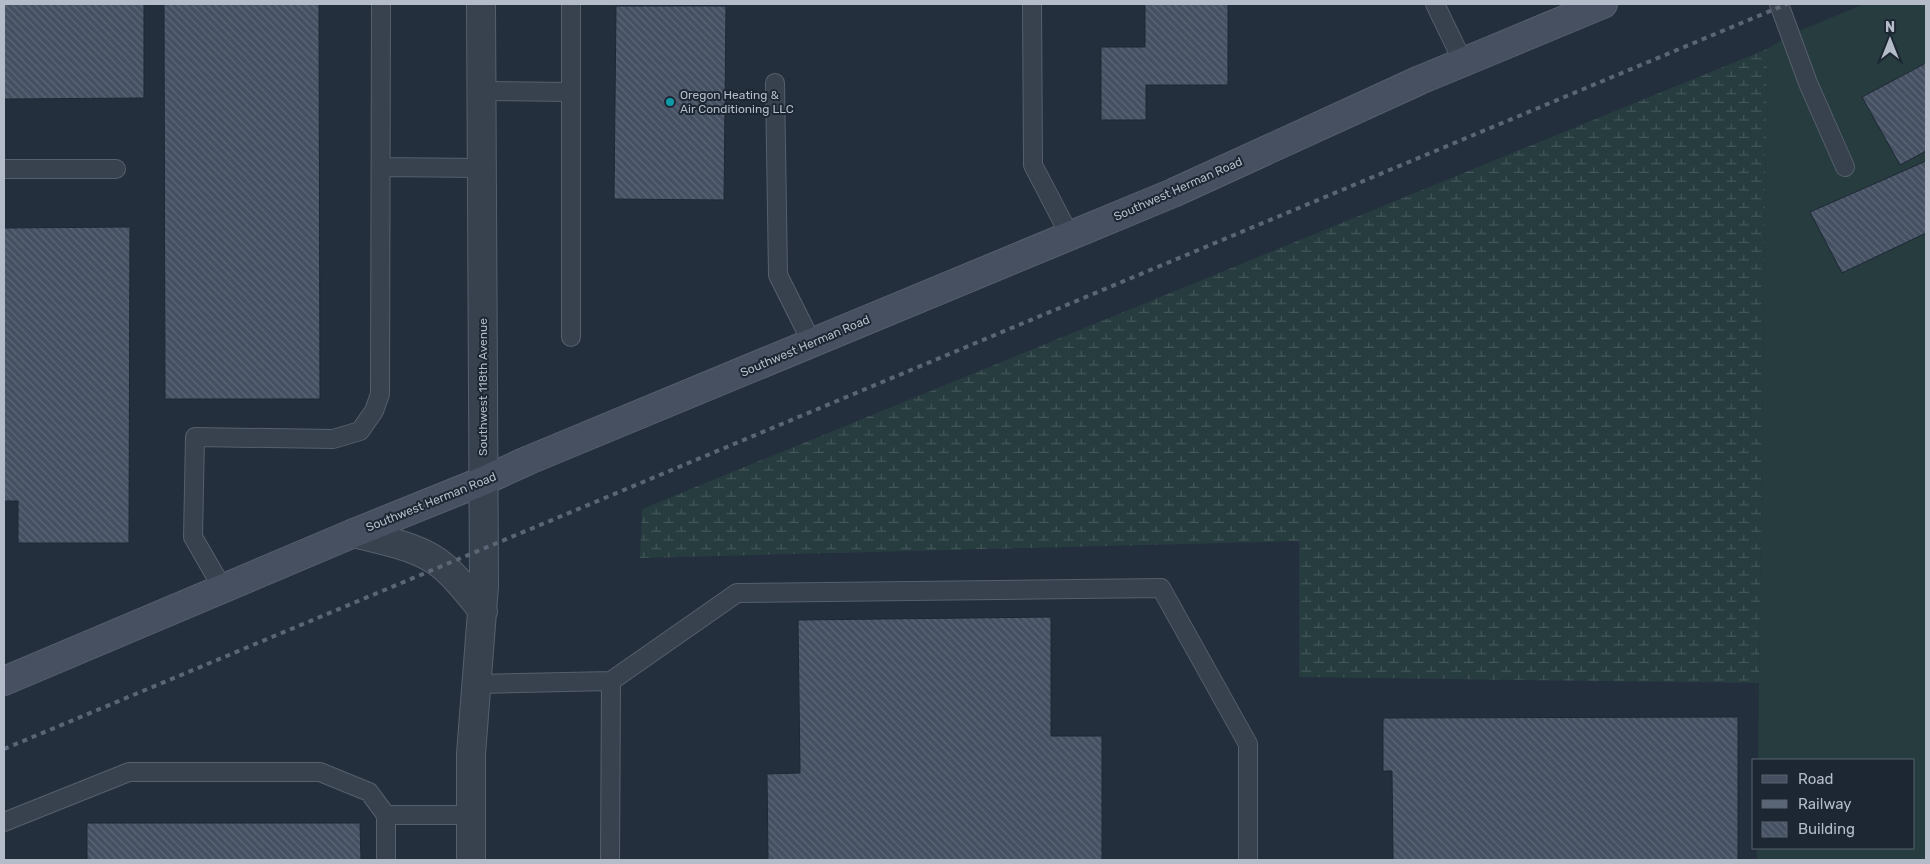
<svg xmlns="http://www.w3.org/2000/svg" width="1930" height="864" font-family="Rubik,sans-serif">
	<defs>
		<pattern id="wetland-marsh" width="20" height="14" patternUnits="userSpaceOnUse" patternTransform="scale(1.25)"><rect width="20" height="14" fill="#263c3f"/><path d="M1 5h8M5 5V1M11 12h8M15 12V8" fill="none" stroke="#435659"/></pattern>
		<pattern id="building-back-hatch" width="6" height="6" patternUnits="userSpaceOnUse" patternTransform="scale(1.25)"><rect width="6" height="6" fill="#455162"/><path d="M-1 5l2 2M0 0l6 6M5-1l2 2" fill="none" stroke="#5d6877"/></pattern>
	</defs>
	<rect width="100%" height="100%" fill="#242f3e"/>
	<!-- grass -->
	<path fill="#263c3f" d="M1864,4H1926V860H1757V848H1914V760H1758L1767,49L1794,33Z"/>
	<!-- wetland -->
	<path fill="url(#wetland-marsh)" d="M1767,49L1759,683L1299,677V541L640,558L642,509Z"/>
	<!-- building -->
	<path fill="url(#building-back-hatch)" stroke="#1f2835" d="M4,4H144V98L4,99Z
		M164,4H319L320,399H165Z
		M1145,4H1228V85H1146V120H1101V47H1145Z
		M616,6H726L724,200L614,199Z
		M1926,63V151L1900,165L1862,97Z
		M1926,161V233L1842,273L1810,212Z
		M130,227L129,543H18V501H4V228Z
		M1051,617V736H1102V860H768L767,774L800,773L798,620Z
		M1738,717V860H1393L1392,771H1383V718Z
		M87,823H360L361,860H87Z"/>
	<g fill="none" stroke-linecap="round" stroke-linejoin="round">
		<!-- service casing -->
		<g stroke="#565f6c" stroke-width="20">
			<path id="service" d="M571,4V337
				M1032,4L1033,165L1070,236
				M1435,4L1463,62
				M1779,4L1808,83L1845,167
				M775,83L778,275L812,343
				M481,91L571,92
				M381,167L482,168
				M4,169H116
				M223,589L193,537L195,437L333,439L360,431L374,411L380,394L381,4
				M611,681L737,593L1161,588L1248,744V860
				M477,684L611,681L610,860
				M386,815H471
				M4,822L129,772H320L369,792L386,815V860"/>
		</g>
		<!-- tertiary casing -->
		<g stroke="#565f6c" stroke-width="30">
			<path id="tertiary" d="M354,533C384,541 420,546 444,567C459,580 471,596 483,611
				M471,860V754L484,586L481,4"/>
		</g>
		<!-- secondary casing -->
		<g stroke="#565f6c" stroke-width="30">
			<path id="secondary" d="M4,681L354,533L483,481L529,460L1173,193L1420,80L1603,4"/>
		</g>
		<!-- service -->
		<use href="#service" stroke="#38414e" stroke-width="18"/>
		<!-- tertiary -->
		<use href="#tertiary" stroke="#38414e" stroke-width="28"/>
		<!-- secondary -->
		<use href="#secondary" stroke="#465061" stroke-width="28"/>
		<!-- rail -->
		<path stroke="#5a6575" stroke-width="4" stroke-dasharray="5 5" stroke-linecap="butt" d="M4,749L1787,4"/>
	</g>
	<!-- markers -->
	<circle fill="#0f9aa8" stroke="#1d2633" stroke-width="2" cx="670" cy="102" r="5"/>
	<g text-anchor="middle" dominant-baseline="central" stroke-width="4" stroke-linejoin="round" paint-order="stroke">
		<!-- poi labels -->
		<g font-size="12" fill="#b4bcc9" stroke="#1d2633" text-anchor="start">
			<text x="680" y="95">Oregon Heating &amp;<tspan x="680" dy="14">Air Conditioning LLC</tspan></text>
		</g>
		<!-- street labels -->
		<g font-size="12" fill="#b4bcc9" stroke="#1d2633">
			<text transform="translate(1178 189) rotate(-24)">Southwest Herman Road</text>
			<text transform="translate(805 346) rotate(-23)">Southwest Herman Road</text>
			<text transform="translate(483 387) rotate(-90)">Southwest 118th Avenue</text>
			<text transform="translate(431 502) rotate(-22)">Southwest Herman Road</text>
		</g>
	</g>
	<!-- border -->
	<rect width="1930" height="864" fill="none" stroke="#b4bcc9" stroke-width="10"/>
	<!-- legend -->
	<rect x="1752" y="759" width="162" height="90" fill="#1d2633" stroke="#59626f"/>
	<rect x="1762" y="775" width="25" height="8" fill="#465061" stroke="#59626f"/>
	<text x="1798" y="784" font-size="15" fill="#b4bcc9">Road</text>
	<rect x="1762" y="800" width="25" height="8" fill="#5a6575" stroke="#59626f"/>
	<text x="1798" y="809" font-size="15" fill="#b4bcc9">Railway</text>
	<rect x="1762" y="822" width="25" height="15" fill="url(#building-back-hatch)" stroke="#59626f"/>
	<text x="1798" y="834" font-size="15" fill="#b4bcc9">Building</text>
	<!-- north arrow -->
	<g transform="translate(1890 40)" stroke="#1d2633" stroke-width="4" paint-order="stroke">
	<path d="M0-4L9 19L0 12L-9 19Z" fill="#b4bcc9"/>
	<text y="-8" font-size="14" font-weight="bold" text-anchor="middle" fill="#b4bcc9">N</text>
	</g>
</svg>
